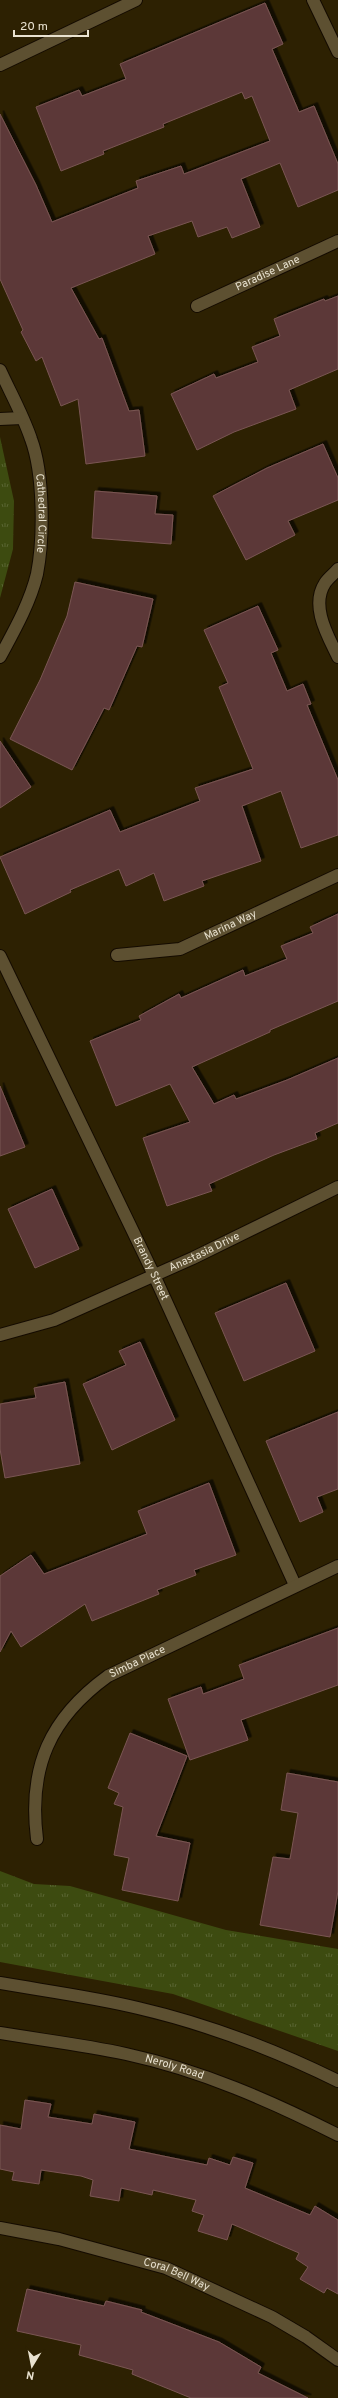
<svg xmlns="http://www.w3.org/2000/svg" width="338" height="2398" font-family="Overpass,sans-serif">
	<defs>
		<pattern id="grass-tufts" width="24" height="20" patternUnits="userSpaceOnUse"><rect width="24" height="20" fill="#3d4b10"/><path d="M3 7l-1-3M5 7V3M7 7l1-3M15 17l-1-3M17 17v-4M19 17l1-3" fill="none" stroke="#596532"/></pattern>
		<filter id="shadow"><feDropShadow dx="3.5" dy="-3.5" stdDeviation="0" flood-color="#0009"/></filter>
	</defs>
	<rect width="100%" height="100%" fill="#2d2102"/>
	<!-- grass -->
	<path fill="url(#grass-tufts)" d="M0,437L14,501L13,549L0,598Z
		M0,1871L34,1884L70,1886L226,1930L338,1949V2051L173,1994L0,1962Z"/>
	<!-- building -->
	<path fill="#5c3938" stroke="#7a5553" filter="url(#shadow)" d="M265,3L283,44L272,49L299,112L314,106L338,164V190L298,207L280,163L241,179L260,227L232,238L227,227L198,237L192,221L148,236L155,254L71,288L99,339L102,338L129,411L139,410L145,456L86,464L78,399L61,406L42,357L36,361L21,332L23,330L0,279V114L36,185L52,222L138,188L136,181L181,166L184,174L270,141L252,96L245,99L242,92L163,124L164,127L103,151L104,154L61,171L36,107L79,90L82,96L126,79L120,64Z
		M338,296V369L289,390L296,409L234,432L197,450L171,394L214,374L216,378L258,362L252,347L280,336L274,319L324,299L325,301Z
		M323,444L338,478V500L288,521L295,535L246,560L213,496L267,468Z
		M95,491L157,496L155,514L173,515L171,544L92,538Z
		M75,582L153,599L142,647L137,646L109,710L104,708L72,770L10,739L40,680L67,616Z
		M258,606L278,650L271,653L287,691L303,684L311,704L307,705L338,780V835L301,848L281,791L242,806L261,861L202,881L204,886L164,901L154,873L126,886L119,869L70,890L71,892L25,914L0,857L110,810L120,832L200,801L195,788L253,769L219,687L228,683L204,630Z
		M0,741L31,787L0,808Z
		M338,914V1001L270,1030V1032L192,1067L214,1104L234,1095L236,1099L287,1080L338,1058V1123L315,1133L317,1139L274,1155L209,1184L212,1191L167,1206L143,1138L190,1122L170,1084L116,1106L90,1041L141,1020L139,1016L179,994L181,998L243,970L245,976L287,959L281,946L313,933L310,927Z
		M0,1086L25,1147L0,1156Z
		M52,1189L79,1249L35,1268L8,1209Z
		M286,1283L315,1351L244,1381L215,1313Z
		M140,1342L175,1420L112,1450L83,1384L126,1365L119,1351Z
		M65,1382L80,1464L5,1478L0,1449V1404L36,1398L34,1388Z
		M338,1412V1489L317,1497L323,1512L300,1522L266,1441Z
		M209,1483L236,1555L194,1570L196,1575L157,1590L159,1594L92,1621L85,1604L21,1647L11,1631L0,1652V1576L31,1555L44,1574L147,1534L138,1511Z
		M338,1628V1685L241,1720L248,1740L190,1760L168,1699L201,1687L203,1694L244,1679L239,1665Z
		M130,1733L187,1756L156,1836L190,1843L178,1901L122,1890L129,1858L114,1855L123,1807L114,1804L119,1793L108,1788Z
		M287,1773L338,1782V1891L330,1937L260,1925L273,1857L290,1859L298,1813L281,1810Z
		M25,2100L51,2104L48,2117L92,2124L94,2114L135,2122L129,2149L207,2165L209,2158L230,2165L233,2157L253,2163L245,2188L310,2215L315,2206L338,2220V2294L327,2288L324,2293L300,2279L308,2267L296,2259L299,2253L232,2224L227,2240L198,2231L204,2215L192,2211L196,2200L153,2190L152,2195L121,2188L119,2201L90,2196L93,2180L81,2176L41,2170L39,2184L12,2180L14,2172L0,2169V2125L21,2129Z
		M27,2289L104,2306L106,2301L142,2310L141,2312L219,2342L261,2367L258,2373L308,2398H191L132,2374L133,2370L79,2355L81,2345L17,2331Z"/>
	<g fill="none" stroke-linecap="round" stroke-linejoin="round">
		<!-- minor casing -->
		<g stroke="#140b00" stroke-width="14">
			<g id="minor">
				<path d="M313,0L338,52"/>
				<path d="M0,65L136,0"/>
				<path id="s1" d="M197,306L338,241"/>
				<path id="s2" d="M0,370C10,392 23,415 31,439C44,474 44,538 37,574C30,603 14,631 0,657"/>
				<path d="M0,419L22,418"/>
				<path d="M338,569C334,574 328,578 325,583C310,606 328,636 338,657"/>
				<path id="s3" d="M117,955L180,949L338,875"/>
				<path id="s4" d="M0,956L154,1275L295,1585"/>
				<path id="s5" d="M0,1335L54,1320L193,1258L338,1187"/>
				<path id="s6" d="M37,1839C28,1767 50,1718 108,1676L338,1566"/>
				<path d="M0,1983C46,1991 93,1997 138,2008C207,2024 275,2050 338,2081"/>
				<path id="s7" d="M0,2033C42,2040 84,2045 126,2054C200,2070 271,2101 338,2135"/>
				<path id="s8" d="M0,2228L59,2239L166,2268L272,2317L306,2337L338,2360"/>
			</g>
		</g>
		<!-- minor -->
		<use href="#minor" stroke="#5d5031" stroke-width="12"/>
	</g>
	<g text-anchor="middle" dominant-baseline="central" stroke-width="3" stroke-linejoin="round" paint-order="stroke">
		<!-- street labels -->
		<g font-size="11" fill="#e9e2d0" stroke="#2d2102">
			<text stroke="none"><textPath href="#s1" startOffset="78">Paradise Lane</textPath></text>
			<text stroke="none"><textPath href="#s2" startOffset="151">Cathedral Circle</textPath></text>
			<text stroke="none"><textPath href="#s3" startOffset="119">Marina Way</textPath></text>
			<text stroke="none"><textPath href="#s5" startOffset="221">Anastasia Drive</textPath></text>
			<text stroke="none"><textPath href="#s4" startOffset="347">Brandy Street</textPath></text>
			<text stroke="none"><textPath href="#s6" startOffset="221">Simba Place</textPath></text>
			<text stroke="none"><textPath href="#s7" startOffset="178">Neroly Road</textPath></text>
			<text stroke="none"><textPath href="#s8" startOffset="183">Coral Bell Way</textPath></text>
		</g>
	</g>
	<!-- north arrow -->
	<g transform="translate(32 2366) rotate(190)" stroke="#2d2102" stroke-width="3" paint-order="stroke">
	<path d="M0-3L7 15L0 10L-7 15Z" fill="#e9e2d0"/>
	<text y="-6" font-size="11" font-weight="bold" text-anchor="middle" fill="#e9e2d0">N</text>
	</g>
	<!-- scale -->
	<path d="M14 30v6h74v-6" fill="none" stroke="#e9e2d0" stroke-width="2"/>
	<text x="20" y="30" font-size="12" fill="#e9e2d0" stroke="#2d2102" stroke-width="3" paint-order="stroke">20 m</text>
</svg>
